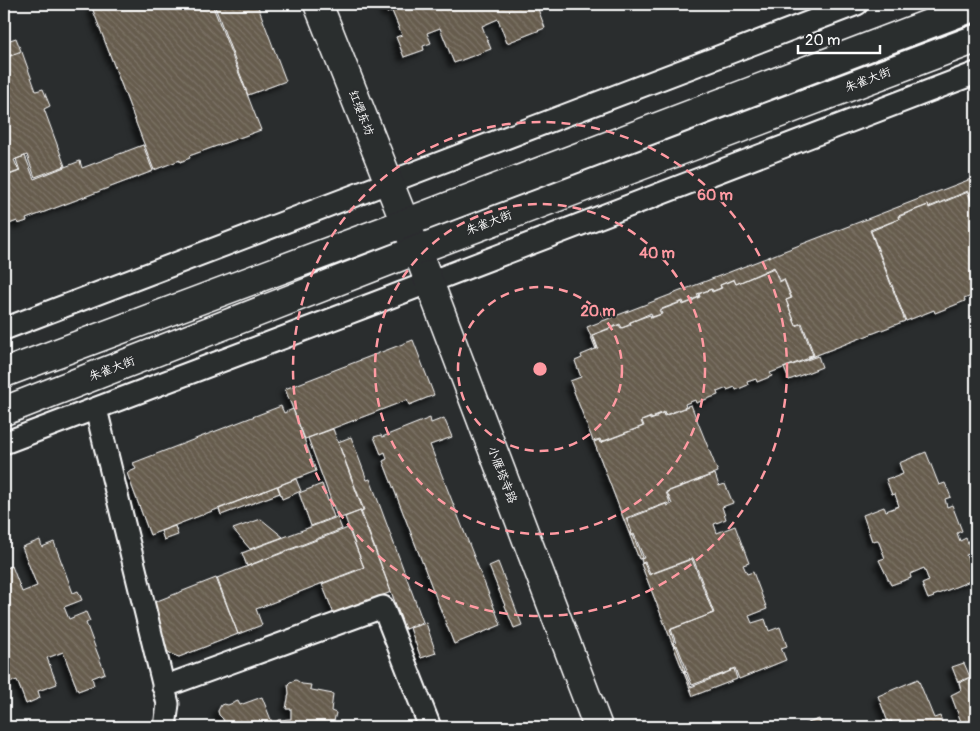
<svg xmlns="http://www.w3.org/2000/svg" width="980" height="731" font-family="Pangolin,'LXGW WenKai TC',sans-serif">
	<defs>
		<pattern id="building-back-hatch" width="6" height="6" patternUnits="userSpaceOnUse" patternTransform="scale(1.25)"><rect width="6" height="6" fill="#665c4d"/><path d="M-1 5l2 2M0 0l6 6M5-1l2 2" fill="none" stroke="#7d7468"/></pattern>
		<filter id="shadow"><feDropShadow dx="-4.5" dy="4.5" stdDeviation="2.5" flood-color="#0009"/></filter>
	</defs>
	<rect width="100%" height="100%" fill="#2a2d2e"/>
	<filter id="ink" filterUnits="userSpaceOnUse"><feTurbulence type="fractalNoise" baseFrequency=".02" numOctaves="2"/><feDisplacementMap in="SourceGraphic" scale="10" xChannelSelector="R" yChannelSelector="G"/><feConvolveMatrix kernelMatrix="1 2 1 2 8 2 1 2 1" color-interpolation-filters="sRGB"/></filter>
	<g filter="url(#ink)">
		<!-- building -->
		<path fill="url(#building-back-hatch)" stroke="#fff" filter="url(#shadow)" d="M94,4H212L261,130L189,156L190,158L180,162V160L154,170L91,5Z
			M214,4H257L286,81L248,95Z
			M383,4H533L535,10L538,9L545,28L507,43L498,19L482,26L491,49L454,63L440,28L427,33L431,43L423,46L424,50L404,57L396,37L402,35L392,11L387,13Z
			M16,38L21,51L4,58V42Z
			M22,52L36,91L43,89L50,106L44,109L65,166L35,177L27,155L14,160L19,171L5,176L8,182L4,183V58Z
			M143,145L153,171L26,219L27,221L18,224L17,221L4,226V183L9,182L7,176L20,171L16,159L25,156L34,179L80,161L82,168Z
			M976,177V188H975L976,193V202L973,203L968,191L929,207L928,205L898,216L899,219L870,230L905,321L809,358V357L814,355L802,323L796,325L786,300L792,298L784,279L780,281L774,267L736,284L734,279L720,285L721,288L713,291L712,289L697,294L699,297L691,300L692,301L684,304L683,301L659,310L661,314L652,317L651,313L629,323V325L622,328L620,324L592,335L597,348L596,349L587,327Z
			M968,192L972,204L976,202V294L964,299L965,301L935,313L934,310L906,321L871,231L899,219L898,217L928,205L929,208Z
			M774,268L779,282L784,280L791,298L786,300L796,326L801,324L813,355L808,356L809,358L770,373L772,376L757,382L756,379L747,382L748,385L736,390L735,387L727,390V388L717,392L718,395L696,403L695,400L685,404L686,407L665,415L664,412L654,416L655,418L651,419V417L641,421L643,426L601,442L600,439L593,441L570,381L581,377L575,361L582,358L581,355L598,348L593,335L619,325L621,328L631,325L630,322L650,315L651,318L662,314L661,310L682,302L683,305L693,301V300L700,297L699,294L711,289L712,292L722,288L720,285L734,280L736,284Z
			M413,340L434,395L409,405L407,400L305,439L285,389Z
			M818,356L822,367L789,380L784,368Z
			M691,405L718,472L666,492L670,503L668,504L667,503L626,518L631,531L630,532L631,536L633,535L642,558L639,559L594,442L599,440L600,443L644,426L642,421L650,418V420L656,418V416L663,413L664,416L688,407L687,406Z
			M281,406L284,413L293,409L316,471L150,535L127,473L136,469L133,463Z
			M430,418L431,423L444,418L452,437L430,445L501,625L454,644L383,461L387,459L385,452L381,454L374,437L381,435L382,437Z
			M333,429L363,510L338,519L308,438Z
			M351,437L367,480L370,479L423,622L405,629L361,511L364,510L338,442Z
			M926,452L939,485L945,483L951,497L945,499L947,507L952,505L962,531L957,533L960,541L966,538L972,553L966,555L975,579L933,596L934,597L928,599L922,584L929,581L924,568L910,574L911,578L891,585L879,560L885,558L878,540L872,541L863,515L884,507L886,511L899,506L895,494L892,495L886,479L892,477L893,478L903,474L899,463Z
			M715,474L719,486L725,484L733,503L722,507L726,519L714,524L717,533L735,526L749,563L743,565L747,574L753,572L767,609L749,616L752,623L765,619L769,631L780,627L787,646L781,648L786,660L739,679L735,668L729,670L730,671L692,685L687,672L685,673L684,671L687,670L677,645L675,646L673,644L676,643L671,629L714,613L693,558L650,574L645,562L642,563L641,559L644,558L634,534L632,535L631,532H632L627,519L666,504L667,506L672,504L667,492Z
			M296,479L301,491L282,499L278,486Z
			M322,484L334,517L311,526L299,493Z
			M277,486L280,493L221,515L219,509Z
			M360,511L391,592L334,614L322,584L364,568L345,517Z
			M337,517L342,529L247,566L242,553Z
			M261,519L283,537L250,549L233,529Z
			M175,526L178,535L164,540L161,531Z
			M348,528L364,567L256,609L262,625L238,634L217,578Z
			M40,540L42,547L54,542L73,593L78,591L82,600L64,607L69,619L86,612L90,621L86,623L105,673L92,678L94,685L78,691L63,652L47,658L57,684L38,691L40,698L26,704L17,680L4,685V569L12,566L22,592L37,586L22,547Z
			M692,559L713,613L670,630L674,642L672,643L674,647L676,646L685,670L683,671L684,674H686L691,687L731,671L730,670L734,669L737,679L693,696L641,564L644,563L649,575Z
			M498,562L522,625L514,628L489,566Z
			M216,578L238,634L179,657L173,655L167,651L163,646L147,605Z
			M426,623L436,653L421,658L410,628Z
			M964,663L970,677L958,682L952,667Z
			M970,678L976,694V727H963L951,695L961,690L959,683Z
			M918,679L934,718L940,716L944,727H894L891,720L888,722L878,696Z
			M296,680L302,684L311,685L310,689L312,690L333,694L331,711L336,713L334,721L335,724L339,727H226L223,719L219,715L218,711L221,705L224,704L228,705L238,701L240,705L262,697L273,725L278,720L291,719V709H286L289,693L288,684L290,682Z
			M819,719L822,727H797Z
			M891,722L893,727H887L886,723Z"/>
		<g fill="none" stroke-linecap="round" stroke-linejoin="round">
			<!-- minor casing -->
			<g stroke="#fff" stroke-width="25">
				<path id="minor" d="M4,329L857,4
					M96,409L168,704L165,727
					M4,443L375,303L976,73
					M163,687L383,607L430,727"/>
			</g>
			<!-- tertiary casing -->
			<g stroke="#fff" stroke-width="31">
				<path id="tertiary" d="M318,4L405,223L417,250L598,727"/>
			</g>
			<!-- secondary casing -->
			<g stroke="#fff" stroke-width="31">
				<path id="secondary" d="M4,373L405,223L976,6
					M4,411L417,250L976,39"/>
			</g>
			<!-- minor -->
			<use href="#minor" stroke="#2a2d2e" stroke-width="21"/>
			<!-- tertiary -->
			<use href="#tertiary" stroke="#2a2d2e" stroke-width="28"/>
			<!-- secondary -->
			<use href="#secondary" stroke="#2a2d2e" stroke-width="28"/>
		</g>
	</g>
	<!-- distance rings -->
	<g fill="none" stroke="#ff9aa2" stroke-width="2.5" stroke-dasharray="9 6">
		<circle cx="540" cy="369" r="82"/>
		<circle cx="540" cy="369" r="165"/>
		<circle cx="540" cy="369" r="247"/>
	</g>
	<g text-anchor="middle" dominant-baseline="central" stroke-width="4" stroke-linejoin="round" paint-order="stroke">
		<!-- street labels -->
		<g font-size="12" fill="#fff" stroke="#2a2d2e">
			<text transform="translate(868 80) rotate(-21)">朱雀大街</text>
			<text transform="translate(361 113) rotate(68)">红缨东坊</text>
			<text transform="translate(489 223) rotate(-21)">朱雀大街</text>
			<text transform="translate(112 369) rotate(-21)">朱雀大街</text>
			<text transform="translate(502 475) rotate(69)">小雁塔寺路</text>
		</g>
	</g>
	<circle cx="540" cy="369" r="8" fill="#ff9aa2" stroke="#2a2d2e" stroke-width="2.5"/>
	<g font-size="15" text-anchor="middle" font-weight="bold" fill="#ff9aa2" stroke="#2a2d2e" stroke-width="4" stroke-linejoin="round" paint-order="stroke">
		<text x="715" y="200">60 m</text>
		<text x="657" y="258">40 m</text>
		<text x="598" y="316">20 m</text>
	</g>
	<!-- margin -->
	<rect width="980" height="731" fill="none" stroke="#2a2d2e" stroke-width="20"/>
	<rect x="10" y="10" width="960" height="711" fill="none" stroke="#fff" stroke-width="2" filter="url(#ink)"/>
	<!-- scale -->
	<path d="M798 45v8h82v-8" fill="none" stroke="#ffffff" stroke-width="2.5"/>
	<text x="805" y="45" font-size="15" fill="#ffffff" stroke="#2a2d2e" stroke-width="4" paint-order="stroke">20 m</text>
</svg>
